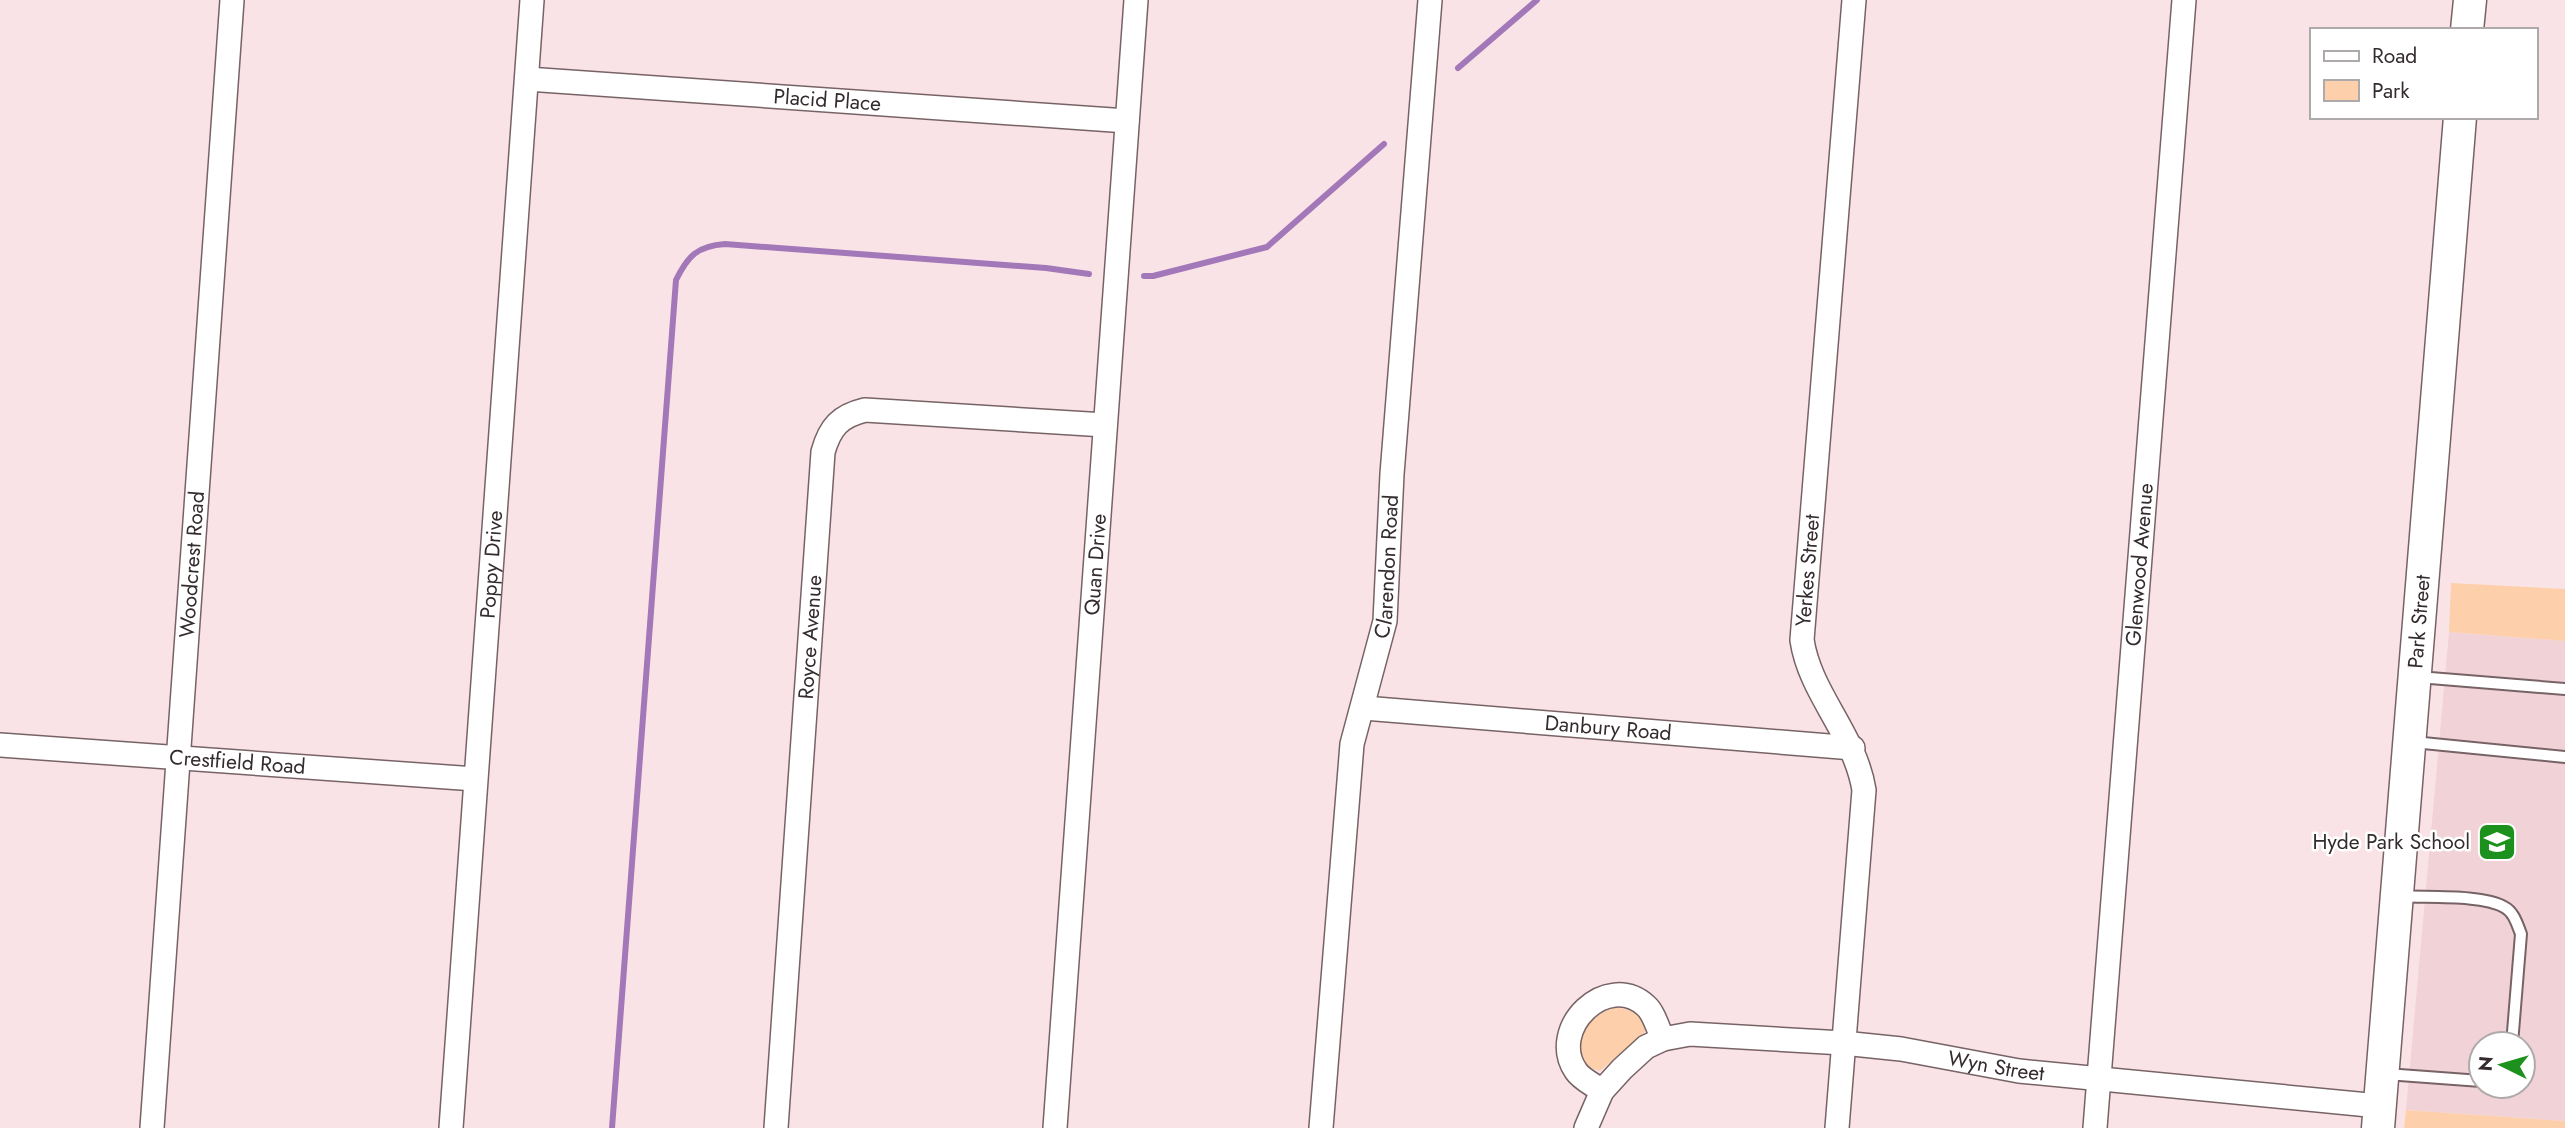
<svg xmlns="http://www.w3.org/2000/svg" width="2565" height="1128" font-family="Jost,sans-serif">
	<rect width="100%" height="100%" fill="#fae3e7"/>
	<!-- built -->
	<path fill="#f1d3d7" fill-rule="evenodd" d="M2449,632L2565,641V1121L2406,1110ZM2481,1044H2523V1086H2481Z"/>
	<!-- green -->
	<path fill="#fdd0ab" d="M2451,583L2565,589V641L2449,632Z
		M1615,1007C1631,1010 1642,1013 1647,1030L1600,1071L1587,1067C1572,1037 1586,1018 1615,1007Z
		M2406,1110L2565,1121V1128H2404Z"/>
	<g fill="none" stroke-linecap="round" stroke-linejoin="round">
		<!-- stream -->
		<path stroke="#a278b9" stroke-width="6" d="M1458,68L1537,0
			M1144,276H1153L1267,247L1384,144
			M612,1128L676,280C688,256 697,246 725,244L1046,268L1089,274"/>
		<!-- lane casing -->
		<g stroke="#776366" stroke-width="14">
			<path id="lane" d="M2418,677L2565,689
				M2413,742L2565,757
				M2399,896C2425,898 2482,894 2504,907C2514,912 2517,924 2521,934L2512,1044
				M2386,1074L2481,1081"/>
		</g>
		<!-- street casing -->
		<g stroke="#776366" stroke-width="26">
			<g id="street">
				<path id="s1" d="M527,79L1127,121"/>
				<path id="s2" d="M1364,708L1853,748"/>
				<path id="s3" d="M0,745L475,779"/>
				<path d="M1602,1091C1594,1085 1581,1079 1576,1071C1547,1029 1607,970 1646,1006C1654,1013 1658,1029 1663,1039"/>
				<path id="s4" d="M152,1128L232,0"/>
				<path id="s5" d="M451,1128L532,0"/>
				<path id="s6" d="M776,1128L823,452C830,427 840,416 865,410L1105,425"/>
				<path id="s7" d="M1055,1128L1136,0"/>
				<path id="s8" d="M1321,1128L1352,744L1385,621L1392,474L1430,0"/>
				<path id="s9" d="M1586,1128L1602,1091L1622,1069L1646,1047L1663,1039L1690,1034L1843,1043L1901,1049L2019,1071L2379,1106"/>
				<path id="s10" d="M1837,1128L1864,790C1855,734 1810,694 1802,640L1854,0"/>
				<path id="s11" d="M2095,1128L2184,0"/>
			</g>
		</g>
		<!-- secondary casing -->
		<g stroke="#776366" stroke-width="35">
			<g id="secondary">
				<path d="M2467,30L2470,0"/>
				<path id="s12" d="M2378,1128L2460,117"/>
			</g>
		</g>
		<!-- lane -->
		<use href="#lane" stroke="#fff" stroke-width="10"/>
		<!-- street -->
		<use href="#street" stroke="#fff" stroke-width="23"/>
		<!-- secondary -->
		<use href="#secondary" stroke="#fff" stroke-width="32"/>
	</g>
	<!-- icons -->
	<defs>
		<g id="school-square" transform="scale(2.0125)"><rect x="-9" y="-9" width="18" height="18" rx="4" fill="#1c911d" stroke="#fff"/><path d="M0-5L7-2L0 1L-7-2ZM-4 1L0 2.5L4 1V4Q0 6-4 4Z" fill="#fff"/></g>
	</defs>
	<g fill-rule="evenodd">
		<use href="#school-square" x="2497" y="842"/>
	</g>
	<g text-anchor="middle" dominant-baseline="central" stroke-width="5" stroke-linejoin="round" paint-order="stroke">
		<!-- street labels -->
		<g font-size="21" fill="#342b2d" stroke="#fff">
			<text stroke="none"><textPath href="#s1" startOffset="301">Placid Place</textPath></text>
			<text stroke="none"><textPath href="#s4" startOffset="565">Woodcrest Road</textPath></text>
			<text stroke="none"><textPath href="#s5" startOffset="565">Poppy Drive</textPath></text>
			<text stroke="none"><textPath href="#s7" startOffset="565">Quan Drive</textPath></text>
			<text stroke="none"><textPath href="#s11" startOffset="565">Glenwood Avenue</textPath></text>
			<text stroke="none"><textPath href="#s8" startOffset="567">Clarendon Road</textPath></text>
			<text stroke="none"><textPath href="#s10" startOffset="572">Yerkes Street</textPath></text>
			<text stroke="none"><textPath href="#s12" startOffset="508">Park Street</textPath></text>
			<text stroke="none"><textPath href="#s6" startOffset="492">Royce Avenue</textPath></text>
			<text stroke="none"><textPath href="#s2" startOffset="245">Danbury Road</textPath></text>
			<text stroke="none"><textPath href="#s3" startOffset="238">Crestfield Road</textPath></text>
			<text stroke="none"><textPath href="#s9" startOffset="457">Wyn Street</textPath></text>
		</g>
		<!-- poi labels -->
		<g font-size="21" fill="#342b2d" stroke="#fff" text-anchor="end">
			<text x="2470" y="842">Hyde Park School</text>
		</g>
	</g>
	<!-- legend -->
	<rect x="2310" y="28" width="228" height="91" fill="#ffffff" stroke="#aeaaab" stroke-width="2"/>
	<rect x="2324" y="51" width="35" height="10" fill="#ffffff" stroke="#aeaaab" stroke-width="2"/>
	<text x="2372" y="63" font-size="21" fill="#342b2d">Road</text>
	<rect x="2324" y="80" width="35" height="21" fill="#fdd0ab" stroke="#aeaaab" stroke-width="2"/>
	<text x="2372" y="98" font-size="21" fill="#342b2d">Park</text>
	<!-- north arrow -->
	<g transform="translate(2502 1065) rotate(275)"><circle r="33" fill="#ffffff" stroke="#aeaaab" stroke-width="2"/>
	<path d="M0-5L12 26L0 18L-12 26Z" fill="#1c911d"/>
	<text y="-10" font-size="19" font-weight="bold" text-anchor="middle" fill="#342b2d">N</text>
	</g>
</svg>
